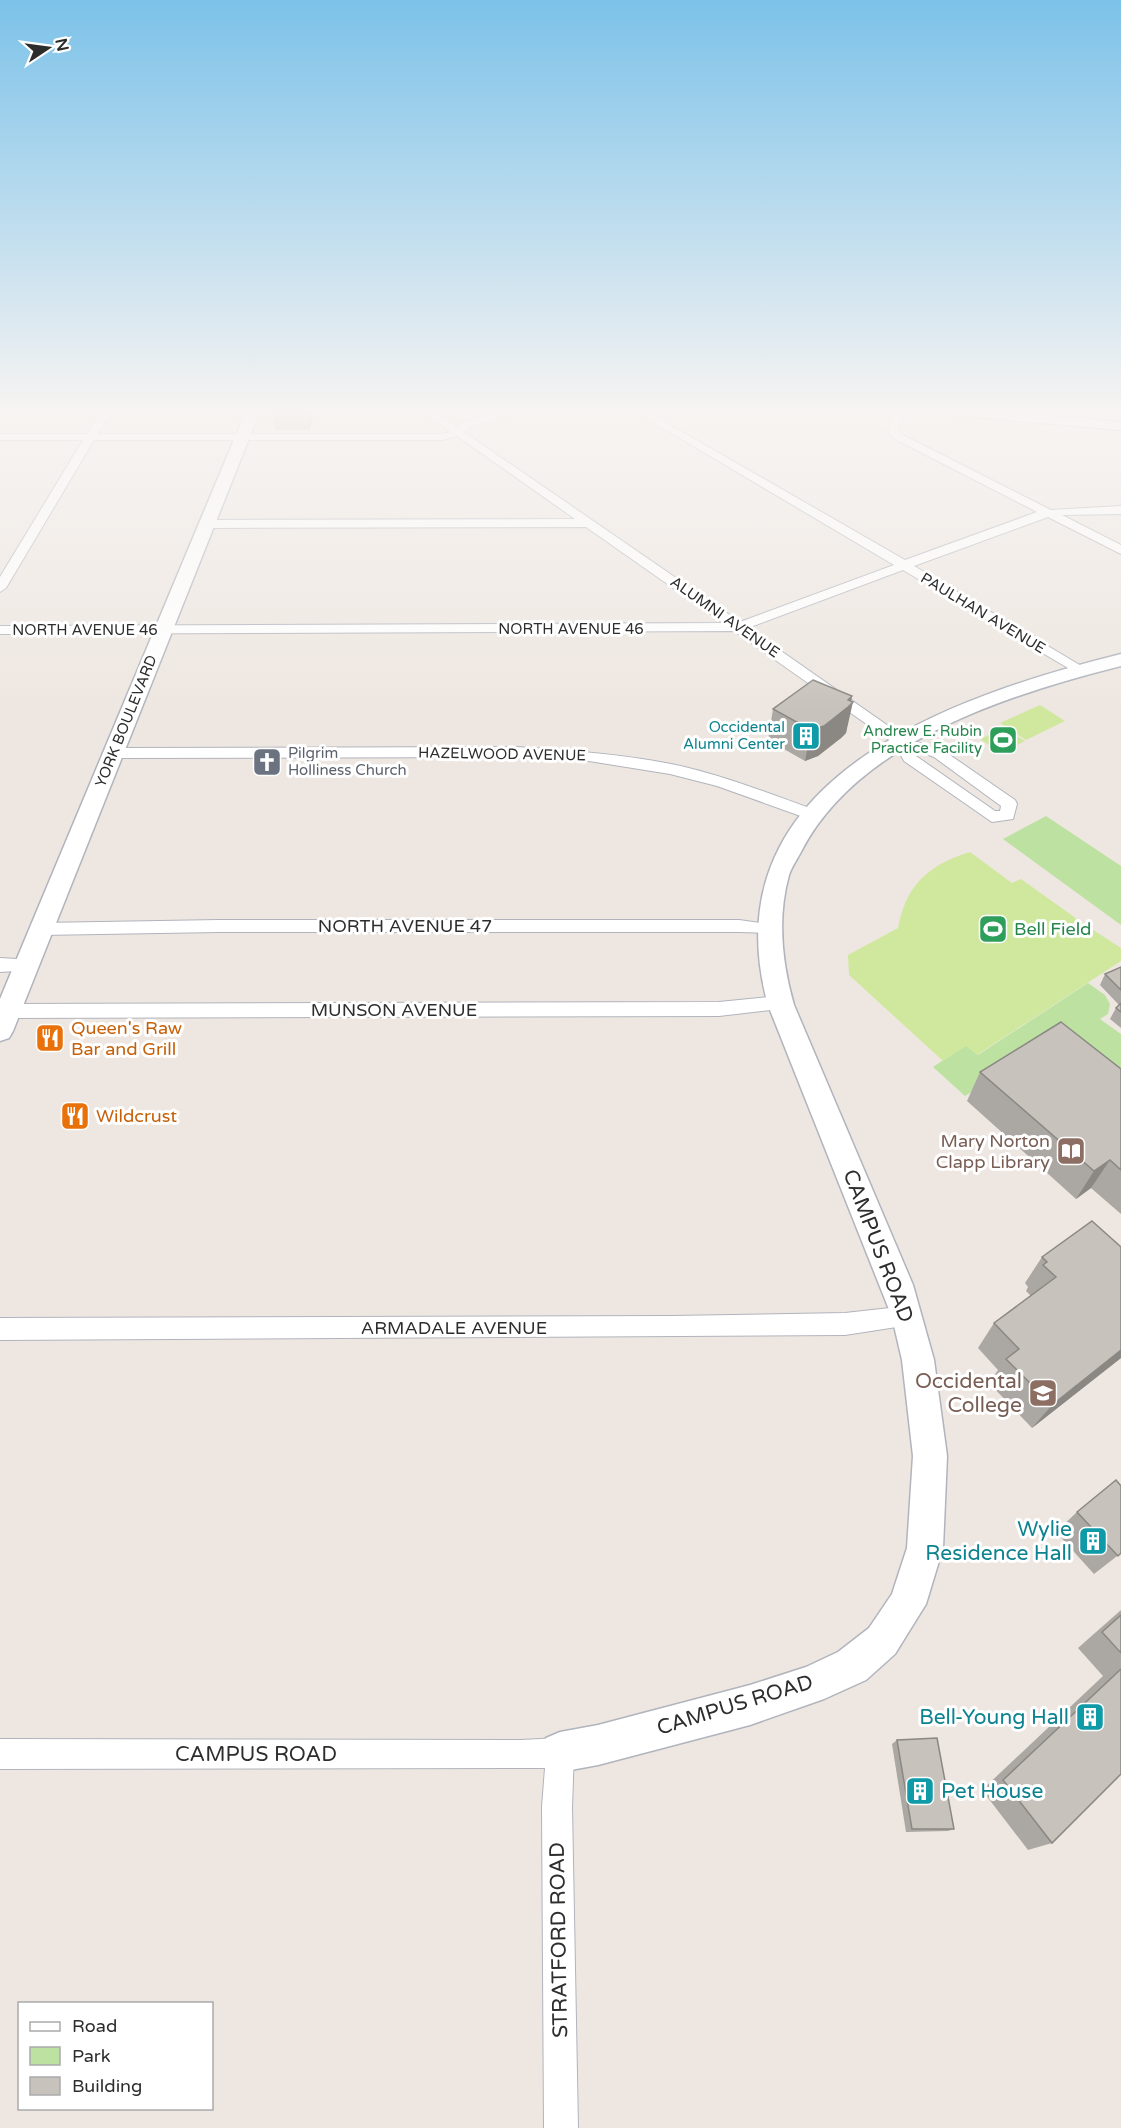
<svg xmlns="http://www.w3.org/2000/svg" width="1121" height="2128" font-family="'Varela Round',sans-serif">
	<rect width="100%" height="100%" fill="#eee7e1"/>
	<!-- green -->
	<path fill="#bde1a1" d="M1046,816L1121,866V925L1003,839Z
		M1088,983L1105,995L1110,1004L1108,1014L1100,1019L1121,1034V1088L1054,1042L965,1096L933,1067L966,1045L978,1055Z"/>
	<!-- pitch -->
	<path fill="#cfe89d" d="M1040,705L1065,721L1026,740L1000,723Z
		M1004,728L1025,741L1001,753L980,739Z
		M970,852L1012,883L1021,879L1084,924L1121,948V961L977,1055L966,1046L943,1061L849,975L848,955L898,928C906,885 928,865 970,852Z"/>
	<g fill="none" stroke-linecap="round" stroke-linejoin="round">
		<!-- street casing -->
		<g stroke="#b1b4bd" stroke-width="2">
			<path id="street" d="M101,411H111L98,434H442L450,432L423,411H434L457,427C474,415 501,411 521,411L472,426L464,432L740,622L894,565L634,411H646L905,560L1037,512L893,438L888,430L895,411H905L898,430L901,434L1051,510L1121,506V514L1062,515L1121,545V554L1048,517L914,566L1083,667L1085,670L1078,674L903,570L748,628L907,739L944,751L1015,800L1017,804L1013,819L992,822L904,761L895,744L734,631L0,634V626L723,623L586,527L206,528L200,524L206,520L575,519L457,436L442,440H94L6,588L0,592V577L83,440H0V434H87ZM913,749L934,757L1001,806L1000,811H995L916,756Z
				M516,747C568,750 620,754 671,764C720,774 767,793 815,810L817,814L809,819L717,786L670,774L589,761L516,757L113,758L105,753L113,748Z
				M219,920H739L775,925L778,929L775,933L739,932H219L41,935L35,933L32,929L35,925L41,923Z
				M0,958L33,960L36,965L33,970L0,972Z
				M780,996L787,998L789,1003L787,1008L719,1016L8,1018L0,1014L1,1006L8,1004L719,1002Z
				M908,1306L916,1310L919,1317L916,1324L845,1335L0,1340V1318L672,1316L845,1313Z
				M560,1738L570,1742L574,1752L572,1807L578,2128H544L542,1807L545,1768L0,1769V1739L521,1740Z"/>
		</g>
		<!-- secondary casing -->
		<g stroke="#b1b4bd" stroke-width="3">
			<path id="secondary" d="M246,411H260L13,1031L9,1038L0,1041V999Z
				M944,411H986L1121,422V430L951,415Z
				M1121,654V666C1010,694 859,741 802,850C798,858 792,866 789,875C777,918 782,963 794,1005L913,1285L934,1360L947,1456L943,1548L926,1604L895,1654L866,1680L824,1699L750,1725L598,1765L560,1772L546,1766L540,1752L546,1738L560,1732L598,1725L750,1685L806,1667L838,1652L869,1628L892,1594L907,1548L913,1456L902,1360L892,1317L768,1005C706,780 950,697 1121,654Z"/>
		</g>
		<!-- street -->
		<use href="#street" fill="#fff" fill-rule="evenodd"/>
		<!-- secondary -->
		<use href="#secondary" fill="#fff" fill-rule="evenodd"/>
	</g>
	<!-- wall -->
	<path fill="#aba7a2" d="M274,411H315L309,430H275L272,416Z
		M852,696L846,733L841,738L818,756L805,761L768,740L773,709Z
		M1121,967V1028L1110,1019L1116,1008L1119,1005L1100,985L1105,974Z
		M1121,1069V1214L1091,1188L1076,1199L967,1101L980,1072Z
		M1092,1221L1121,1358L1032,1428L989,1383L998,1370L978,1348L994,1323L1031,1296L1026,1291L1028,1287L1025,1283L1042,1257Z
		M1077,1512L1121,1553L1094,1574L1056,1532Z
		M1121,1610V1774L1052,1843L1028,1850L982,1790L1103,1676L1078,1648Z
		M897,1740L954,1829L948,1831L906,1832L892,1744Z"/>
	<!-- shaded-wall -->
	<path fill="#8b8884" d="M308,411H315L309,430L307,416Z
		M852,696L850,706L853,702L846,733L841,738L818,756L805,761L811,730Z
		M1110,1160L1091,1188L1076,1199L1094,1171Z
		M1121,1350V1358L1032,1428L1052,1405Z"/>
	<!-- building -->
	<path fill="#c7c2bc" stroke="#8b8884" stroke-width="1.5" d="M274,411H308L307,416H272Z
		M813,680L852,696L848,700L853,702L848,707L824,726L811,730L773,709Z
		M1121,967V990L1105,974Z
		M1121,1003V1012L1116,1008Z
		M1061,1022L1121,1069V1170L1110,1160L1094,1171L980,1072Z
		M1092,1221L1121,1247V1350L1052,1405L1006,1359L1019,1349L994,1323L1056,1277L1043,1265L1047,1262L1042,1257Z
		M1116,1480L1121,1486V1553L1118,1556L1077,1512Z
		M1121,1615V1653L1102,1632Z
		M1121,1669V1774L1052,1843L1003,1780Z
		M937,1738L954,1829H912L897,1740Z"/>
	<!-- sky -->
	<linearGradient id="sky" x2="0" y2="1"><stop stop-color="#7cc2e9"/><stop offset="0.58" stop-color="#f7f4f2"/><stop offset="1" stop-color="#f7f4f2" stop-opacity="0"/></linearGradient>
	<rect width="1121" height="709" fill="url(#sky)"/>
	<!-- icons -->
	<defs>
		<g id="building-square" transform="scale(1.5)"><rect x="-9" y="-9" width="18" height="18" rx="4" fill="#0f9aa8" stroke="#fff"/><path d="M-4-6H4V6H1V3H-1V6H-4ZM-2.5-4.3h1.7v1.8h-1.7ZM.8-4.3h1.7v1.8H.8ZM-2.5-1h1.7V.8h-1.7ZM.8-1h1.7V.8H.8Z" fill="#fff"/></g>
		<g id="stadium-square" transform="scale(1.5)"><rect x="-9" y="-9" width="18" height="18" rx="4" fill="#2e9e5b" stroke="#fff"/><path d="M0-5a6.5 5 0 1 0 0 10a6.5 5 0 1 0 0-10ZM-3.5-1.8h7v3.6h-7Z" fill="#fff"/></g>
		<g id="church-square" transform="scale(1.5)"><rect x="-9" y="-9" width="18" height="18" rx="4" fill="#6b7280" stroke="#fff"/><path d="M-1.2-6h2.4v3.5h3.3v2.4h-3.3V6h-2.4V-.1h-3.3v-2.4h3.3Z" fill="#fff"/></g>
		<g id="restaurant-square" transform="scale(1.5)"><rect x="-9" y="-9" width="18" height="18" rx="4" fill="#e8710a" stroke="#fff"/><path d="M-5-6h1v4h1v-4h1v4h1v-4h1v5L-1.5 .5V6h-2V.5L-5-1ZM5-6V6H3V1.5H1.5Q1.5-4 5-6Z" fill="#fff"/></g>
		<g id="library-square" transform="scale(1.5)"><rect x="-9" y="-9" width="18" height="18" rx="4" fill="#8d6e63" stroke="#fff"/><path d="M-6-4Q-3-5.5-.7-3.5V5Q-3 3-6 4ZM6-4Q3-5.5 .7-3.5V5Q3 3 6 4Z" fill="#fff"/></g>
		<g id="university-square" transform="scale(1.5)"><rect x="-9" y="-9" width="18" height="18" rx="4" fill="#8d6e63" stroke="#fff"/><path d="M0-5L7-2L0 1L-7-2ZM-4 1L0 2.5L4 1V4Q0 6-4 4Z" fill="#fff"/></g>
	</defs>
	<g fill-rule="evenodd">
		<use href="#building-square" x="806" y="736"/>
		<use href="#stadium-square" x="1003" y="740"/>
		<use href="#church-square" x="267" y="762"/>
		<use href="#stadium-square" x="993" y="929"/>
		<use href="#restaurant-square" x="50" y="1038"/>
		<use href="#restaurant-square" x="75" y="1116"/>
		<use href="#library-square" x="1071" y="1151"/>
		<use href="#university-square" x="1043" y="1393"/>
		<use href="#building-square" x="1093" y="1541"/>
		<use href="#building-square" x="1090" y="1717"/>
		<use href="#building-square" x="920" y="1791"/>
	</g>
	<g text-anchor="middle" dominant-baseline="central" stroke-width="6" stroke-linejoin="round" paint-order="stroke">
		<!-- far-street labels -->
		<g font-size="15" fill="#2d2d2d" stroke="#fff">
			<text transform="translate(983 613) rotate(31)">PAULHAN AVENUE</text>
			<text transform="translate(725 617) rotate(35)">ALUMNI AVENUE</text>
			<text x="571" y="629">NORTH AVENUE 46</text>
			<text x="85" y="630">NORTH AVENUE 46</text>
			<text transform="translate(126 721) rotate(-68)">YORK BOULEVARD</text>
			<text transform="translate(502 754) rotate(1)">HAZELWOOD AVENUE</text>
		</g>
		<!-- far-culture labels -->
		<g font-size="15" fill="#0d838f" stroke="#fff" text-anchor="end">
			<text x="785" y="727">Occidental<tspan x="785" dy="17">Alumni Center</tspan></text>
		</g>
		<!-- far-leisure labels -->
		<g font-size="15" fill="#27864d" stroke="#fff" text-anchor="end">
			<text x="982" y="731">Andrew E. Rubin<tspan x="982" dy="17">Practice Facility</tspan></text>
		</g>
		<!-- far-worship labels -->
		<g font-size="15" fill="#5b616d" stroke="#fff" text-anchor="start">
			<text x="288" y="753">Pilgrim<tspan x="288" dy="17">Holliness Church</tspan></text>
		</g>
		<!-- street labels -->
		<g font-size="18" fill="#2d2d2d" stroke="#fff">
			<text x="405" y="926">NORTH AVENUE 47</text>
			<text x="394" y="1010">MUNSON AVENUE</text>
			<text x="454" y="1328">ARMADALE AVENUE</text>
		</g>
		<!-- leisure labels -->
		<g font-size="18" fill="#27864d" stroke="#fff" text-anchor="start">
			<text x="1014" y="929">Bell Field</text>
		</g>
		<!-- food labels -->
		<g font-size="18" fill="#c56008" stroke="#fff" text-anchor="start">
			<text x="71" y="1028">Queen's Raw<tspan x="71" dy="21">Bar and Grill</tspan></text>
			<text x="96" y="1116">Wildcrust</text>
		</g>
		<!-- education labels -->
		<g font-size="18" fill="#785e54" stroke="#fff" text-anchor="end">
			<text x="1050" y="1141">Mary Norton<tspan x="1050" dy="21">Clapp Library</tspan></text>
		</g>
		<!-- near-street labels -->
		<g font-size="21" fill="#2d2d2d" stroke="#fff">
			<text transform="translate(878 1246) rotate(69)">CAMPUS ROAD</text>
			<text transform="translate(735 1705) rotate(-17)">CAMPUS ROAD</text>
			<text x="256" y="1754">CAMPUS ROAD</text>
			<text transform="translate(559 1940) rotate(-91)">STRATFORD ROAD</text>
		</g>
		<!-- near-education labels -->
		<g font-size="21" fill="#785e54" stroke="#fff" text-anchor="end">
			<text x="1022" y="1381">Occidental<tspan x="1022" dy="24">College</tspan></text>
		</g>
		<!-- near-culture labels -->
		<g font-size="21" fill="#0d838f" stroke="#fff" text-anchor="end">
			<text x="1072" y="1529">Wylie<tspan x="1072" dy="24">Residence Hall</tspan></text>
			<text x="1069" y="1717">Bell-Young Hall</text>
			<text x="941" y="1791" text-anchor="start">Pet House</text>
		</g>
	</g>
	<!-- legend -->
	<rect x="18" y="2002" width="195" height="108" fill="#ffffff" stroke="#ababab" stroke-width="1.5"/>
	<rect x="30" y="2022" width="30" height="9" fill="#ffffff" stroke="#ababab" stroke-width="1.5"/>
	<text x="72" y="2032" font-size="18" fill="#2d2d2d">Road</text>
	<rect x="30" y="2047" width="30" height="18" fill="#bde1a1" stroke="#ababab" stroke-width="1.5"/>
	<text x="72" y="2062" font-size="18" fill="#2d2d2d">Park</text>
	<rect x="30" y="2077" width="30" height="18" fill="#c7c2bc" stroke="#ababab" stroke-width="1.5"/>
	<text x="72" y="2092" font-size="18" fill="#2d2d2d">Building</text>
	<!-- north arrow -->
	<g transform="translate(48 48) rotate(77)" stroke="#ffffff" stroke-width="4.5" paint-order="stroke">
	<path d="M0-4.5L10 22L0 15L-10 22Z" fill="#2d2d2d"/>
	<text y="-9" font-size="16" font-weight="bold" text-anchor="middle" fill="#2d2d2d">N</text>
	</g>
</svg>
